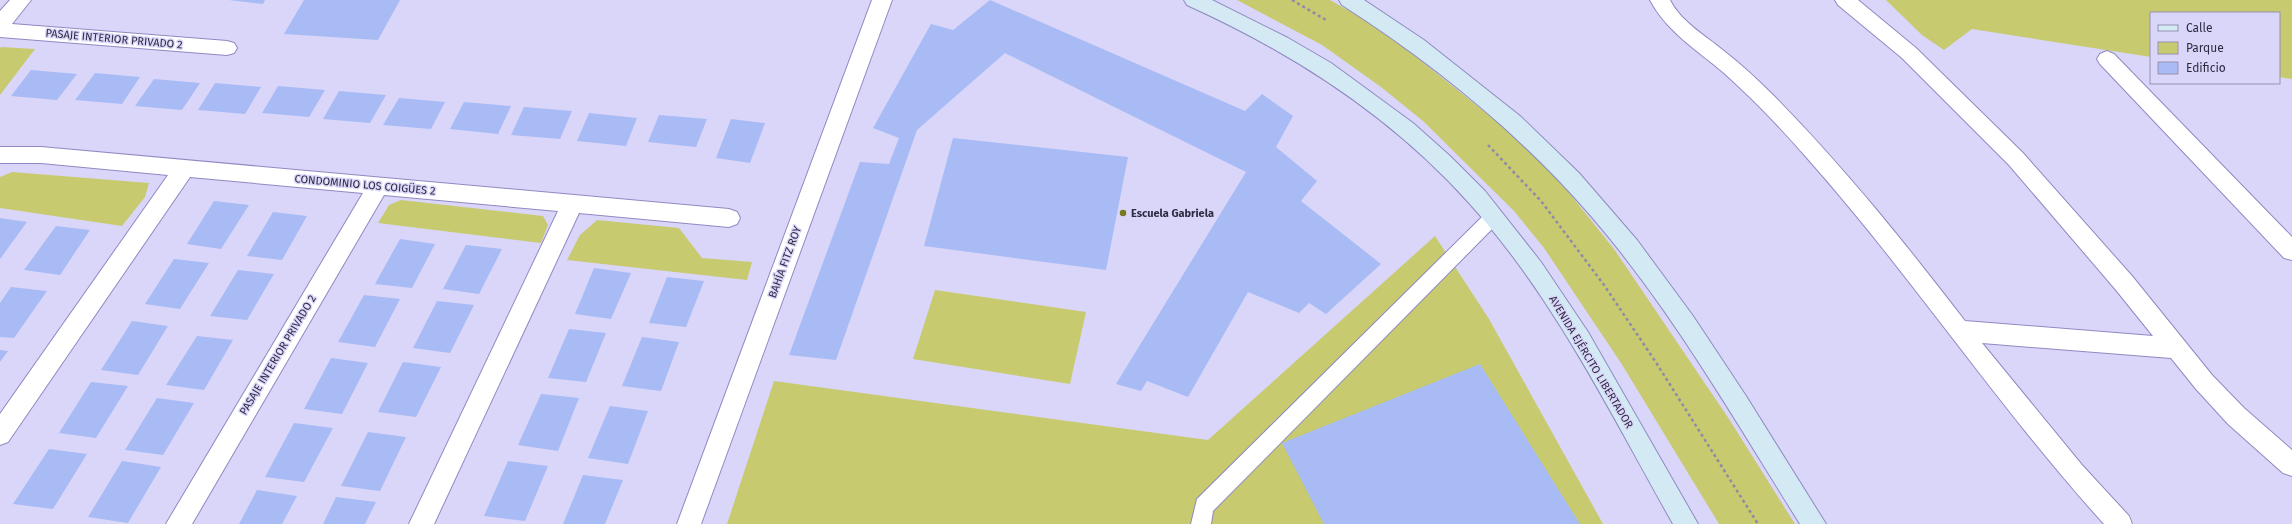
<svg xmlns="http://www.w3.org/2000/svg" width="2292" height="524" font-family="'Fira Sans',sans-serif">
	<rect width="100%" height="100%" fill="#dad6fa"/>
	<!-- green -->
	<path fill="#c7ca6e" d="M1237,0H1330L1360,17L1410,52L1515,136L1566,189L1614,249L1729,419L1795,524H1719L1621,363L1544,248L1514,211L1423,121L1381,87L1322,45Z
		M1886,0H2292V79L2279,77V13H2151V57L1972,29L1944,50L1922,35Z
		M1,47L35,49L0,95V48Z
		M12,172L149,183L145,197L122,226L0,208V177Z
		M401,200L543,216L548,225L541,243L378,223L389,205Z
		M597,220L679,228L702,258L752,262L747,280L567,260L580,235Z
		M1435,236L1489,319L1603,524H727L774,381L1208,440Z
		M935,290L1086,312L1070,384L913,359Z"/>
	<!-- building -->
	<path fill="#a8bbf4" d="M229,0H265L263,4Z
		M304,0H400L378,40L284,34Z
		M990,0L1245,111L1262,94L1293,116L1276,147L1317,181L1301,201L1381,264L1326,314L1309,303L1299,313L1248,292L1188,397L1147,381L1141,391L1116,384L1246,172L1005,53L917,130L836,360L789,355L860,162L889,164L899,138L873,128L931,24L953,30Z
		M31,70L77,74L57,100L11,96Z
		M95,73L140,77L122,104L75,100Z
		M154,79L200,83L182,110L135,106Z
		M215,83L261,87L245,114L198,110Z
		M278,86L325,90L309,117L262,113Z
		M339,91L386,95L370,123L323,119Z
		M399,98L445,102L431,129L383,125Z
		M464,102L511,106L498,134L450,129Z
		M524,107L572,111L560,139L511,135Z
		M589,113L637,118L626,146L577,141Z
		M659,115L707,119L696,147L648,142Z
		M731,119L765,123L750,163L716,158Z
		M953,138L1128,157L1106,270L924,246Z
		M214,201L249,205L221,249L187,244Z
		M273,212L307,216L282,260L247,256Z
		M0,218L27,222L0,259Z
		M56,226L90,230L60,275L24,270Z
		M400,239L435,244L412,288L375,284Z
		M466,245L502,249L479,294L443,289Z
		M174,259L209,263L180,309L145,304Z
		M594,268L631,273L611,319L575,314Z
		M238,270L274,274L247,320L210,316Z
		M667,277L704,281L686,327L649,323Z
		M11,287L47,291L14,338L0,337V303Z
		M364,295L400,299L375,347L338,342Z
		M437,301L474,305L450,353L413,348Z
		M132,321L168,326L138,375L101,370Z
		M569,329L606,333L586,382L548,378Z
		M197,336L233,340L204,390L166,385Z
		M642,337L679,342L661,391L622,386Z
		M0,350L8,351L0,362Z
		M331,358L368,363L342,414L304,409Z
		M403,362L441,367L416,417L378,412Z
		M1480,364L1580,524H1324L1282,443Z
		M91,382L128,386L96,438L59,433Z
		M541,394L579,398L558,451L518,445Z
		M157,398L194,403L163,455L125,450Z
		M610,406L648,411L628,464L588,458Z
		M294,423L333,428L304,482L265,477Z
		M368,432L406,437L380,491L341,486Z
		M49,449L87,454L53,509L13,504Z
		M122,461L161,467L128,523L88,517Z
		M508,461L548,466L525,521L484,516Z
		M583,475L623,480L605,524H563Z
		M257,490L297,496L282,524H239Z
		M336,497L376,502L365,524H323Z"/>
	<g fill="none" stroke-linecap="round" stroke-linejoin="round">
		<!-- service casing -->
		<g stroke="#9089c1" stroke-width="2">
			<path id="service" d="M1494,209L1500,211L1503,216L1500,221L1213,511L1211,524H1191L1197,499L1488,211Z"/>
		</g>
		<!-- minor casing -->
		<g stroke="#9089c1" stroke-width="2">
			<path id="minor" d="M10,0H31L12,24L227,41L234,43L237,48L234,53L227,55L0,37V11Z
				M872,0H892L701,524H677Z
				M1650,0H1670C1681,22 1706,36 1724,51C1742,65 1758,80 1774,96C1843,166 1905,243 1965,321L2153,336L2116,290L2009,165L1902,58L1838,5L1835,0H1858L1916,48L2023,153L2132,276L2212,375L2244,408L2292,450V476L2283,473L2228,424L2196,389L2171,358L1982,343L2082,465L2129,516L2132,524H2104C1998,407 1911,275 1807,158C1781,128 1753,99 1724,73C1697,50 1667,32 1650,0Z
				M2107,51L2114,54L2292,237V260L2284,258L2100,64L2097,59L2100,54Z
				M0,147H41L729,209L737,212L740,218L737,224L729,227L579,213L434,524H409L558,211L384,195L192,524H166L363,193L190,177L8,442L0,445V414L168,175L41,163H0Z"/>
		</g>
		<!-- secondary casing -->
		<g stroke="#9089c1" stroke-width="2">
			<path id="secondary" d="M1184,0H1212L1288,38L1331,63L1413,123L1450,156L1485,191L1541,262L1588,332L1698,524H1673C1611,414 1554,297 1469,203C1391,116 1293,53 1187,5Z
				M1339,0H1364L1424,40L1520,116L1579,173L1637,240L1693,316L1746,396L1826,524H1800C1734,419 1672,310 1591,216C1519,133 1434,64 1342,5Z"/>
		</g>
		<!-- path -->
		<path stroke="#8e8ba9" stroke-width="2.5" stroke-dasharray="3 3" stroke-linecap="butt" d="M1292,0L1326,20
			M1488,145L1541,201L1604,285L1657,364L1758,524"/>
		<!-- service -->
		<use href="#service" fill="#fff" fill-rule="evenodd"/>
		<!-- minor -->
		<use href="#minor" fill="#fff" fill-rule="evenodd"/>
		<!-- secondary -->
		<use href="#secondary" fill="#d3eaf4" fill-rule="evenodd"/>
	</g>
	<!-- markers -->
	<circle fill="#787a21" stroke="#dad6fa" stroke-width="1.5" cx="1123" cy="213" r="4"/>
	<g text-anchor="middle" dominant-baseline="central" stroke-width="3" stroke-linejoin="round" paint-order="stroke">
		<!-- street labels -->
		<g font-size="11" fill="#2e2b42" stroke="#dad6fa">
			<text transform="translate(114 39) rotate(5)">PASAJE INTERIOR PRIVADO 2</text>
			<text transform="translate(365 185) rotate(5)">CONDOMINIO LOS COIGÜES 2</text>
			<text transform="translate(785 262) rotate(-70)">BAHÍA FITZ ROY</text>
			<text transform="translate(278 355) rotate(-59)">PASAJE INTERIOR PRIVADO 2</text>
			<text transform="translate(1591 362) rotate(59)">AVENIDA EJÉRCITO LIBERTADOR</text>
		</g>
		<!-- poi labels -->
		<g font-size="11" font-weight="bold" fill="#2e2b42" stroke="#dad6fa" text-anchor="start">
			<text x="1131" y="213">Escuela Gabriela</text>
		</g>
	</g>
	<!-- legend -->
	<rect x="2150" y="12" width="130" height="72" fill="#dad6fa" stroke="#9592b0"/>
	<rect x="2158" y="25" width="20" height="6" fill="#d3eaf4" stroke="#9592b0"/>
	<text x="2186" y="32" font-size="12" fill="#2e2b42">Calle</text>
	<rect x="2158" y="42" width="20" height="12" fill="#c7ca6e" stroke="#9592b0"/>
	<text x="2186" y="52" font-size="12" fill="#2e2b42">Parque</text>
	<rect x="2158" y="62" width="20" height="12" fill="#a8bbf4" stroke="#9592b0"/>
	<text x="2186" y="72" font-size="12" fill="#2e2b42">Edificio</text>
</svg>
